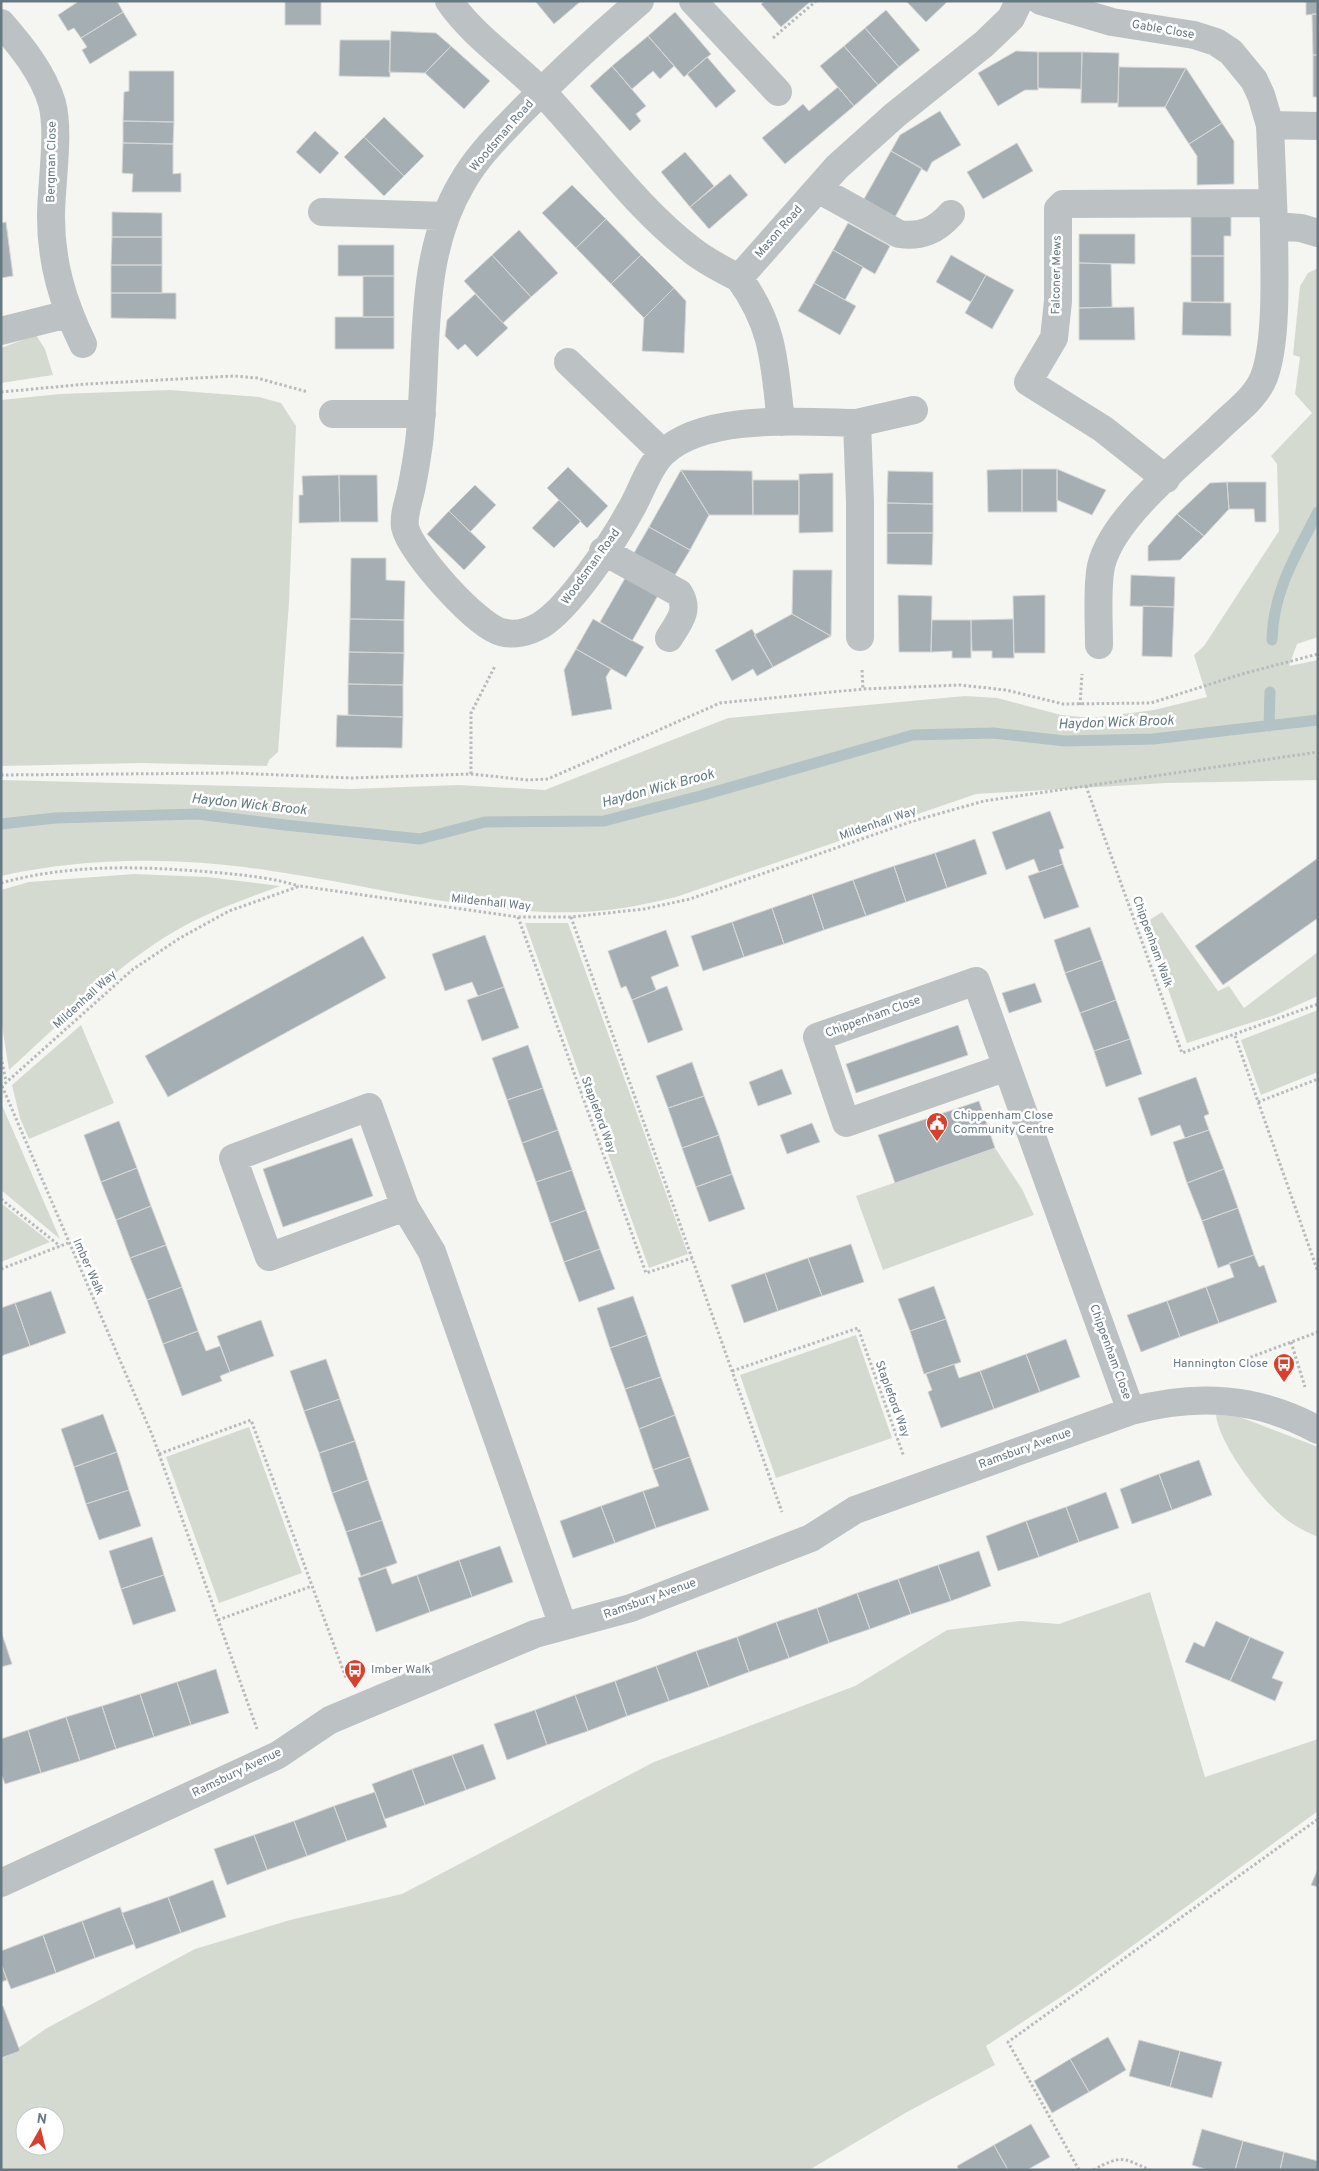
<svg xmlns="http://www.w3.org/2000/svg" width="1319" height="2171" font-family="Overpass,sans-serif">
	<rect width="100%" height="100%" fill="#f5f5f1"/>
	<!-- green -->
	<path fill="#d5dad1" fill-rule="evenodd" d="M1318,268V637L1297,644L1289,666L1318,660V780L1166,783L976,794L676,897C650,903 625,909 598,911C493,919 376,886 272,871C183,857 89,856 1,876V780L352,789L458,785L545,790L728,718L965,696L997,698L1061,715L1091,718L1154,710L1207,697L1194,655L1204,646L1279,531L1277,464L1271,456L1312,413L1295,394L1300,357L1293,355L1300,286L1308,273Z
		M36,335L45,349L53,375L1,383V348Z
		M170,390L259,397L281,403L296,426L289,602L278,752L269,760L267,766L142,763L1,766V400L60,394Z
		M134,874L207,877L280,886C254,896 227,905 202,917C128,951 69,1016 9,1070L1,1019V890L29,882Z
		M1162,912L1218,991L1229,986L1244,1008L1318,952V996L1275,1015L1187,1043L1145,923Z
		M525,923H568L688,1254L649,1268Z
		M1318,1010V1072L1261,1095L1241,1040Z
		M81,1025L114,1103L29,1139L20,1118L12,1085Z
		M1,1103L60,1239L1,1190Z
		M995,1148L1022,1189L1034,1215L883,1270L856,1196Z
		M1,1203L50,1242L1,1262Z
		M856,1335L892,1438L776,1478L740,1375Z
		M1232,1414L1318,1447V1537C1307,1532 1296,1527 1287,1520C1263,1503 1219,1444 1216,1415Z
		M249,1427L302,1573L219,1603L166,1457Z
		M1150,1592L1205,1777L1318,1739V1811L1073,1989L986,2046L995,2065L907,2112L809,2170H1V2060L47,2028L195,1949L290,1920L402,1894L654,1762L855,1686L947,1630L1021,1621L1059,1624ZM25,2116H55V2146H25Z"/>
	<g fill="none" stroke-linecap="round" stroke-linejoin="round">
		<!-- stream -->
		<path stroke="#b3c2c4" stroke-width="11" d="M1272,640C1273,591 1296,555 1318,512
			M1269,726L1270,692
			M1,824L55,818L197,814L285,825L420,839L485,822L604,821L700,796L913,735L993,733L1065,741L1153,739L1318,720"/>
	</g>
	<!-- building -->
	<path fill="#a5aeb2" stroke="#d6d6d4" d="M79,1H117L123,12L81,38L74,28L68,31L58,15Z
		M285,1H321V25H285Z
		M535,1H581L554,24Z
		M765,1H811L781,27L761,4Z
		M906,1H948L926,22Z
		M1306,1H1318V14L1306,15Z
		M886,10L920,50L899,67L865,28Z
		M123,12L137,35L90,64L82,50L87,47L81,38Z
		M675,12L711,54L684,77L648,36Z
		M1312,14H1318V55H1313Z
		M865,28L899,67L878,85L844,46Z
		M391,31L436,33L451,46L425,73L389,72Z
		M648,36L674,66L660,79L653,71L632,89L612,66Z
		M340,40H390V77L339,76Z
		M451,46L490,81L464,109L425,73Z
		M844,46L878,85L854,106L820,66Z
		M1016,51L1038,52V90H1025L998,106L978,73Z
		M1038,52H1082L1081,89L1038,88Z
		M1082,52L1119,53L1118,103H1081Z
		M1313,55H1318V97H1313Z
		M707,57L736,91L716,108L687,74Z
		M612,66L646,106L636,114L641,121L630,131L590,86Z
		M1119,67L1186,68L1165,107H1118Z
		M1186,68L1222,123L1189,144L1165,107Z
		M129,71H174V122L123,121L124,92L129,91Z
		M838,87L854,106L785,164L762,138L803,104L809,111Z
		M940,111L961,145L932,162L927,172L891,151L900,135Z
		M384,117L424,156L404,176L364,137Z
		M123,121L174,122L173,144L123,143Z
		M1222,123L1234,141V184L1197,185V156L1189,144Z
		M315,131L339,153L320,174L296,152Z
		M364,137L404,176L384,196L344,157Z
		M123,143L173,144V174L181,173V192H132L133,174L122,173Z
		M1017,143L1033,171L983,199L967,172Z
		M891,151L922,168L895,217L864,199Z
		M685,152L714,186L690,207L661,172Z
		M730,174L748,195L709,229L690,207Z
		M572,185L606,219L576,248L542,213Z
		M112,212L162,213V237H112Z
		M1191,215H1231V236H1224V256H1191Z
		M606,219L641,255L611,284L576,248Z
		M6,222L13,276L1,278V223Z
		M848,223L890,246L875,274L833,250Z
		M519,230L558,273L531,297L492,255Z
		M1079,234H1135V264L1079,263Z
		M112,237H162V265H111Z
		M338,245H394V276H338Z
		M833,250L863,267L845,300L814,283Z
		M492,255L531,297L503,323L464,281Z
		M641,255L674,288L644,318L611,284Z
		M951,255L986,275L971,302L936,282Z
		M1191,256H1224V302H1191Z
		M1079,263L1111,264L1112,307L1079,308Z
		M111,265H162V293H111Z
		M986,275L1014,290L992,329L965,313Z
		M363,276H394V317H363Z
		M814,283L856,306L840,335L798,311Z
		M674,288L686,301L684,353L642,351L644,318Z
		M111,293H176V319L111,318Z
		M475,294L508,328L477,357L465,344L458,350L445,336L447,320Z
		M1183,302L1231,303V336L1182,335Z
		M1134,307L1135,340H1079V308Z
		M335,317H394V349H335Z
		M568,467L608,506L587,528L547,488Z
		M1022,469V512H988L987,470Z
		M1022,469H1057V512H1022Z
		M1057,469L1106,490L1092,515L1057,500Z
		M681,470L709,515L690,550L649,527Z
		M681,470L752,471L753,515H709Z
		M888,471L933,472V504L887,503Z
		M833,473V532L799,533V474Z
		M339,475L340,522L299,523V495H303L302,476Z
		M339,475H377L378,522H340Z
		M753,480H799V515H753Z
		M1227,482L1229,509L1204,536L1177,514L1210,483Z
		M1227,482H1266V522H1255L1254,509H1229Z
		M475,485L496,505L470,532L449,511Z
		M559,500L581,521L554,548L532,528Z
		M887,503L933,504V533H887Z
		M449,511L486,547L464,570L427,534Z
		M1177,514L1204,536L1180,560L1148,561V546Z
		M649,527L690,550L675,575L634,553Z
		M887,533H933L932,565L887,564Z
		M351,558H386V580L405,581L404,620L350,619Z
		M793,570H832L831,636L792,614Z
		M628,573L660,592L632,641L600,622Z
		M1131,575L1175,577L1174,607L1130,606Z
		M898,595L932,596L931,652H899Z
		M1045,595V653H1014L1013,596Z
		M1143,606L1174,607L1172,657L1142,656Z
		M792,614L831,636L773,667L754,635Z
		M350,619L404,620V653L349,652Z
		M593,619L644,647L626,677L576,649Z
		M1013,619L1014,658H992V651H972L971,620Z
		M932,620H971V658H952V651L931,652Z
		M752,629L773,667L757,676L753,669L732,681L715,650Z
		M576,649L611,669L606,677L612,709L572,716L564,670Z
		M349,652L404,653L403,685L348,684Z
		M348,684L403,685V717L348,715Z
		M337,715L403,717L402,748L336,747Z
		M1050,811L1064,848L1059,850L1063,864L1039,872L1034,859L1006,870L992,832Z
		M975,839L987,874L947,888L935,853Z
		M935,853L947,888L906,902L894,866Z
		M1318,858V918L1223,985L1195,946Z
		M1063,864L1079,907L1044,919L1028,876Z
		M894,866L906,902L866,916L853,880Z
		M853,880L866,916L824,930L812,894Z
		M812,894L824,930L784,944L772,908Z
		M772,908L784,944L744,957L732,922Z
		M732,922L744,957L703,971L691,936Z
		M1090,927L1102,960L1065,973L1054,940Z
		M666,930L679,966L651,977L656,990L632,1000L626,986L621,988L608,951Z
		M485,935L504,987L478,996L472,982L445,991L432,954Z
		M363,936L386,978L168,1097L145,1056Z
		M1102,960L1116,1000L1080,1013L1065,973Z
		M1035,983L1042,1002L1009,1013L1002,993Z
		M667,986L683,1030L648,1043L632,1000Z
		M504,987L519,1028L482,1041L467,1000Z
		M1116,1000L1130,1039L1094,1051L1080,1013Z
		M958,1025L968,1055L856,1093L846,1064Z
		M1130,1039L1142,1074L1106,1087L1094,1051Z
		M528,1045L543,1088L507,1100L492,1058Z
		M692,1062L704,1096L668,1108L656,1076Z
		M782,1069L792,1094L758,1106L749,1082Z
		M1196,1077L1209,1114L1204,1116L1209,1130L1185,1138L1180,1125L1151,1136L1138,1098Z
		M543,1088L558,1130L522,1143L507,1100Z
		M704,1096L719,1135L682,1148L668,1108Z
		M979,1101L995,1148L895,1183L878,1135Z
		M119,1121L137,1168L101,1182L84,1135Z
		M812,1123L820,1142L787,1154L780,1135Z
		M558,1130L572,1170L536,1182L522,1143Z
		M1209,1130L1224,1169L1187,1183L1173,1142Z
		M719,1135L732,1174L696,1187L682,1148Z
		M352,1138L373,1196L283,1227L263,1169Z
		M137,1168L151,1206L116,1220L101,1182Z
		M1224,1169L1238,1208L1202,1221L1187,1183Z
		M572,1170L586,1210L550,1223L536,1182Z
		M732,1174L745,1209L709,1222L696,1187Z
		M151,1206L166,1245L130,1258L116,1220Z
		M1238,1208L1254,1255L1218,1268L1202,1221Z
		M586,1210L600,1249L564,1262L550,1223Z
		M851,1244L864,1282L822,1296L808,1258Z
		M166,1245L182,1287L147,1300L130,1258Z
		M600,1249L615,1289L579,1302L564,1262Z
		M1254,1255L1259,1267L1264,1265L1277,1302L1219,1323L1206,1287L1234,1277L1229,1263Z
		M808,1258L822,1296L778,1311L765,1273Z
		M765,1273L778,1311L744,1323L731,1285Z
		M934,1286L946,1319L910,1331L898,1299Z
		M182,1287L198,1331L163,1344L147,1300Z
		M1206,1287L1219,1323L1180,1337L1167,1301Z
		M51,1291L66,1333L30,1346L15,1303Z
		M633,1296L647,1335L610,1348L597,1308Z
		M1167,1301L1180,1337L1141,1352L1127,1315Z
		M15,1303L30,1346L1,1356V1308Z
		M946,1319L961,1362L924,1374L910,1331Z
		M261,1320L274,1356L230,1372L217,1336Z
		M198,1331L206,1351L220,1346L230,1372L220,1376L222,1381L182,1396L163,1344Z
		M647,1335L661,1377L625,1389L610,1348Z
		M1066,1339L1080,1377L1040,1392L1026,1354Z
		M1026,1354L1040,1392L994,1409L980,1371Z
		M326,1359L340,1399L304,1411L290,1371Z
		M954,1364L959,1378L980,1371L994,1409L941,1428L928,1392L932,1390L926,1374Z
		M661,1377L675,1415L639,1429L625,1389Z
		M340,1399L355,1441L319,1453L304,1411Z
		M103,1414L117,1452L74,1467L61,1429Z
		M675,1415L690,1457L653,1470L639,1429Z
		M355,1441L368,1480L332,1493L319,1453Z
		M117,1452L129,1490L86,1504L74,1467Z
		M690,1457L709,1510L656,1528L643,1491L659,1486L653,1470Z
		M1199,1460L1212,1495L1172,1510L1159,1474Z
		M1159,1474L1172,1510L1132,1524L1120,1489Z
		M368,1480L382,1520L346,1532L332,1493Z
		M129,1490L141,1526L99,1540L86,1504Z
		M643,1491L656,1528L615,1543L601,1506Z
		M1106,1492L1119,1528L1079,1542L1066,1507Z
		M601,1506L615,1543L573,1558L560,1521Z
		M1066,1507L1079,1542L1039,1557L1026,1521Z
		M382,1520L397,1563L361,1576L346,1532Z
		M1026,1521L1039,1557L998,1571L986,1536Z
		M152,1537L164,1575L121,1589L109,1551Z
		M500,1546L513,1582L472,1597L459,1560Z
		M979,1551L991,1586L951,1601L938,1565Z
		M459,1560L472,1597L430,1612L417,1575Z
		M938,1565L951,1601L911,1614L898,1579Z
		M386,1568L392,1584L417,1575L430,1612L376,1632L358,1578Z
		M164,1575L176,1611L133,1625L121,1589Z
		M898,1579L911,1614L870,1629L857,1593Z
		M857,1593L870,1629L829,1643L817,1608Z
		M817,1608L829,1643L789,1658L776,1622Z
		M1216,1621L1250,1637L1230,1681L1185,1662L1194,1642L1204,1647Z
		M776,1622L789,1658L749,1672L737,1637Z
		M1,1631L12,1664L1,1667Z
		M737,1637L749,1672L709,1687L696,1651Z
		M1250,1637L1284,1652L1272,1678L1283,1682L1275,1701L1230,1681Z
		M696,1651L709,1687L669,1701L656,1666Z
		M656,1666L669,1701L627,1716L615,1681Z
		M216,1669L229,1713L191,1725L177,1682Z
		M615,1681L627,1716L588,1731L575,1695Z
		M177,1682L191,1725L154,1737L140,1694Z
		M140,1694L154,1737L116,1749L102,1706Z
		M575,1695L588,1731L547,1745L535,1710Z
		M102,1706L116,1749L80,1761L66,1717Z
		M535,1710L547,1745L507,1760L494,1724Z
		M66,1717L80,1761L41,1773L28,1730Z
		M28,1730L41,1773L5,1784L1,1773V1739Z
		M483,1744L496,1779L466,1790L452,1755Z
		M452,1755L466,1790L425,1805L412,1769Z
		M412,1769L425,1805L385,1819L372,1784Z
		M375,1792L387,1827L347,1841L334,1806Z
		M334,1806L347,1841L307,1856L294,1821Z
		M294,1821L307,1856L267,1870L254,1835Z
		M254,1835L267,1870L227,1885L214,1849Z
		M1318,1869V1887L1311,1885Z
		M213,1880L226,1917L181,1933L168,1897Z
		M168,1897L181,1933L136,1949L122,1913Z
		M120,1907L134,1944L95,1958L82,1921Z
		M82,1921L95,1958L56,1973L43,1935Z
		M43,1935L56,1973L11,1989L1,1964V1951Z
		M1,1964L7,1980L1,1982Z
		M1,2006H3L20,2051L1,2058Z
		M1108,2037L1126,2070L1089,2092L1070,2059Z
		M1139,2040L1180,2051L1170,2087L1129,2076Z
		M1180,2051L1222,2062L1212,2098L1170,2087Z
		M1070,2059L1089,2092L1052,2113L1034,2081Z
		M1031,2124L1050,2157L1027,2170H1008L994,2145Z
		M1202,2129L1243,2141L1235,2170H1208L1192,2165Z
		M1243,2141L1284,2152L1280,2170H1235Z
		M994,2145L1008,2170H959L957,2166Z
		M1284,2152L1318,2161V2170H1280Z"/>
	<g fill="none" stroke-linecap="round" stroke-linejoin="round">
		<!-- path -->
		<path stroke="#b8bbbd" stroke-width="3" stroke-dasharray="2.5 2.5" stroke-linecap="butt" d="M773,38L816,1
			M1,392L87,384L234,376L257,378L308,392
			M862,670L863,689
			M1080,705L1082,674
			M471,774V713L495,666
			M1,775L234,773L352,778L471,774L528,780L548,779L720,703L863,689L960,685L1006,690L1063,704L1151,703L1242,674L1318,654
			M1086,786L1182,1053L1318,1004
			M1,883C66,865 131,866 198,871C233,874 266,876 299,886
			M518,917L646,1273L692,1258
			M571,917L782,1512
			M1235,1036L1318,1272
			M1,1057L6,1081
			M2,1086L153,1437L257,1729
			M1,1087L132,970L180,938L229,911L300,886L518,917H571L644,909L690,899L913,821L984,801L1318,752
			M1258,1102L1318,1079
			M1,1199L60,1246
			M1,1269L68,1243
			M1291,1342L1305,1387
			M1227,1366L1318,1332
			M732,1371L858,1328L904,1457
			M159,1454L251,1420L346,1678
			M218,1620L312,1586
			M1079,2170L1008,2042L1318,1819
			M1093,2170C1122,2155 1121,2157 1150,2170"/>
		<!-- minor -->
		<path stroke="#bcc1c3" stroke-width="28" d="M449,1C472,35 511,61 541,91C592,144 634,206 693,251C707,262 723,270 739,278L837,167L895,115L984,44L1011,18L1019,1
			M640,1C598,37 558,74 520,113C499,135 477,156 462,183C416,260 429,357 419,443C417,457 415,471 412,485C410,498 403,514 405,527C410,552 477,626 501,632C514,636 529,632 541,625C570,607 613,542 630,511C641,493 648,467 663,453C705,413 803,422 857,423L860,502V637
			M693,1L778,92
			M1041,1L1112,22L1194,35L1216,42L1231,52L1254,80L1261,95L1270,125L1274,226L1301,228L1318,233
			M1,23C22,47 43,73 52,103C60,133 51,184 51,217C51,263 63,303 83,344
			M1270,125L1318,126
			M818,189L899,234C921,237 936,231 951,214
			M322,212L446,216
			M739,278C775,328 774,363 781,422
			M1,331L68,314
			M568,362L663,453
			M333,414H422
			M857,423L914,410
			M1166,479L1103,429L1028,382L1054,338L1058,301V209L1063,204L1273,203
			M603,551L679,593C690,610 679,622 669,638
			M1099,645C1099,621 1097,596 1100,572C1106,522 1183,463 1219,428C1234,413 1256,398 1264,377C1278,340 1274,267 1274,226
			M1007,1067L846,1123L817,1037L976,981L1131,1411
			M405,1207L269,1257L233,1158L369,1107L405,1207L432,1252L563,1626
			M1,1883L278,1755L330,1720L535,1634L631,1608L811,1538L855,1510L1131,1411C1197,1393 1258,1397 1318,1430"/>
	</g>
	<!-- icons -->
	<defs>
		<g id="civic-pin" transform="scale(1.125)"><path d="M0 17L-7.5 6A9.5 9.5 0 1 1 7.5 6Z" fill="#d8402e" stroke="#fff"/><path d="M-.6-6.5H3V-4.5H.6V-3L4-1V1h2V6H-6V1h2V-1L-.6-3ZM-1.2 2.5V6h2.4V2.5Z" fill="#fff"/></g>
		<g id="bus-pin" transform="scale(1.125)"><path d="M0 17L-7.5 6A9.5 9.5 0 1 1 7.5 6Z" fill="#d8402e" stroke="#fff"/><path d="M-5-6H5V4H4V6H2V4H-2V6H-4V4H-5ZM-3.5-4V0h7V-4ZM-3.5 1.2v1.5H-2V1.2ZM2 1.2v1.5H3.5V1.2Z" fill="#fff"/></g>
	</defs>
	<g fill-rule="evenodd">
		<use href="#civic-pin" x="937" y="1123"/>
		<use href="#bus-pin" x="1284" y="1364"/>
		<use href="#bus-pin" x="355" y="1670"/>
	</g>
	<g text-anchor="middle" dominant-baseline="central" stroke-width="5" stroke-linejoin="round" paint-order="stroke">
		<!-- street labels -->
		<g font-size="12" fill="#667881" stroke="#fff">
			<text transform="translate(1163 30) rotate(10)">Gable Close</text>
			<text transform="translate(502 136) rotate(-49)">Woodsman Road</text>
			<text transform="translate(52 162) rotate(-89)">Bergman Close</text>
			<text transform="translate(779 232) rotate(-49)">Mason Road</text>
			<text transform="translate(1057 275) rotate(-89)">Falconer Mews</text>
			<text transform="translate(591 567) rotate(-54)">Woodsman Road</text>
			<text transform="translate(878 824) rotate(-19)">Mildenhall Way</text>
			<text transform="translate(491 903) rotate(6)">Mildenhall Way</text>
			<text transform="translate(1152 942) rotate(70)">Chippenham Walk</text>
			<text transform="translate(85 1000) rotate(-42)">Mildenhall Way</text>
			<text transform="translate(873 1017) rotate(-20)">Chippenham Close</text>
			<text transform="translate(598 1115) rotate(70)">Stapleford Way</text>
			<text transform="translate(88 1267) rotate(66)">Imber Walk</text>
			<text transform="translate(1110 1352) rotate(70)">Chippenham Close</text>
			<text transform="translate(892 1399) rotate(70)">Stapleford Way</text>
			<text transform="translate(1025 1449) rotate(-20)">Ramsbury Avenue</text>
			<text transform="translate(650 1599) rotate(-20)">Ramsbury Avenue</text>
			<text transform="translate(237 1773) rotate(-26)">Ramsbury Avenue</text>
		</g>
		<!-- poi labels -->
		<g font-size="12" fill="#667881" stroke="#fff" text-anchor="start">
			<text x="953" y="1116">Chippenham Close<tspan x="953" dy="14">Community Centre</tspan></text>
			<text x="1268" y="1364" text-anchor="end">Hannington Close</text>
			<text x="371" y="1670">Imber Walk</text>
		</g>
		<!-- water labels -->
		<g font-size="14" font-style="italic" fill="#617a7e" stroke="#fff">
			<text transform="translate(1116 723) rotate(-2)">Haydon Wick Brook</text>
			<text transform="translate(658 789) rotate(-15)">Haydon Wick Brook</text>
			<text transform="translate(249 805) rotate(6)">Haydon Wick Brook</text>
		</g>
	</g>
	<!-- border -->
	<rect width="1319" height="2171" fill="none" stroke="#667881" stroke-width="5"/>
	<!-- north arrow -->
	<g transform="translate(40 2131) rotate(8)"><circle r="24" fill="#ffffff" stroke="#c2c9cd"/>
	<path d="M0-4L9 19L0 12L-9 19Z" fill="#d8402e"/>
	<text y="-8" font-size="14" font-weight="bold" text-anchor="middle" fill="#667881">N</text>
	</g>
</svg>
